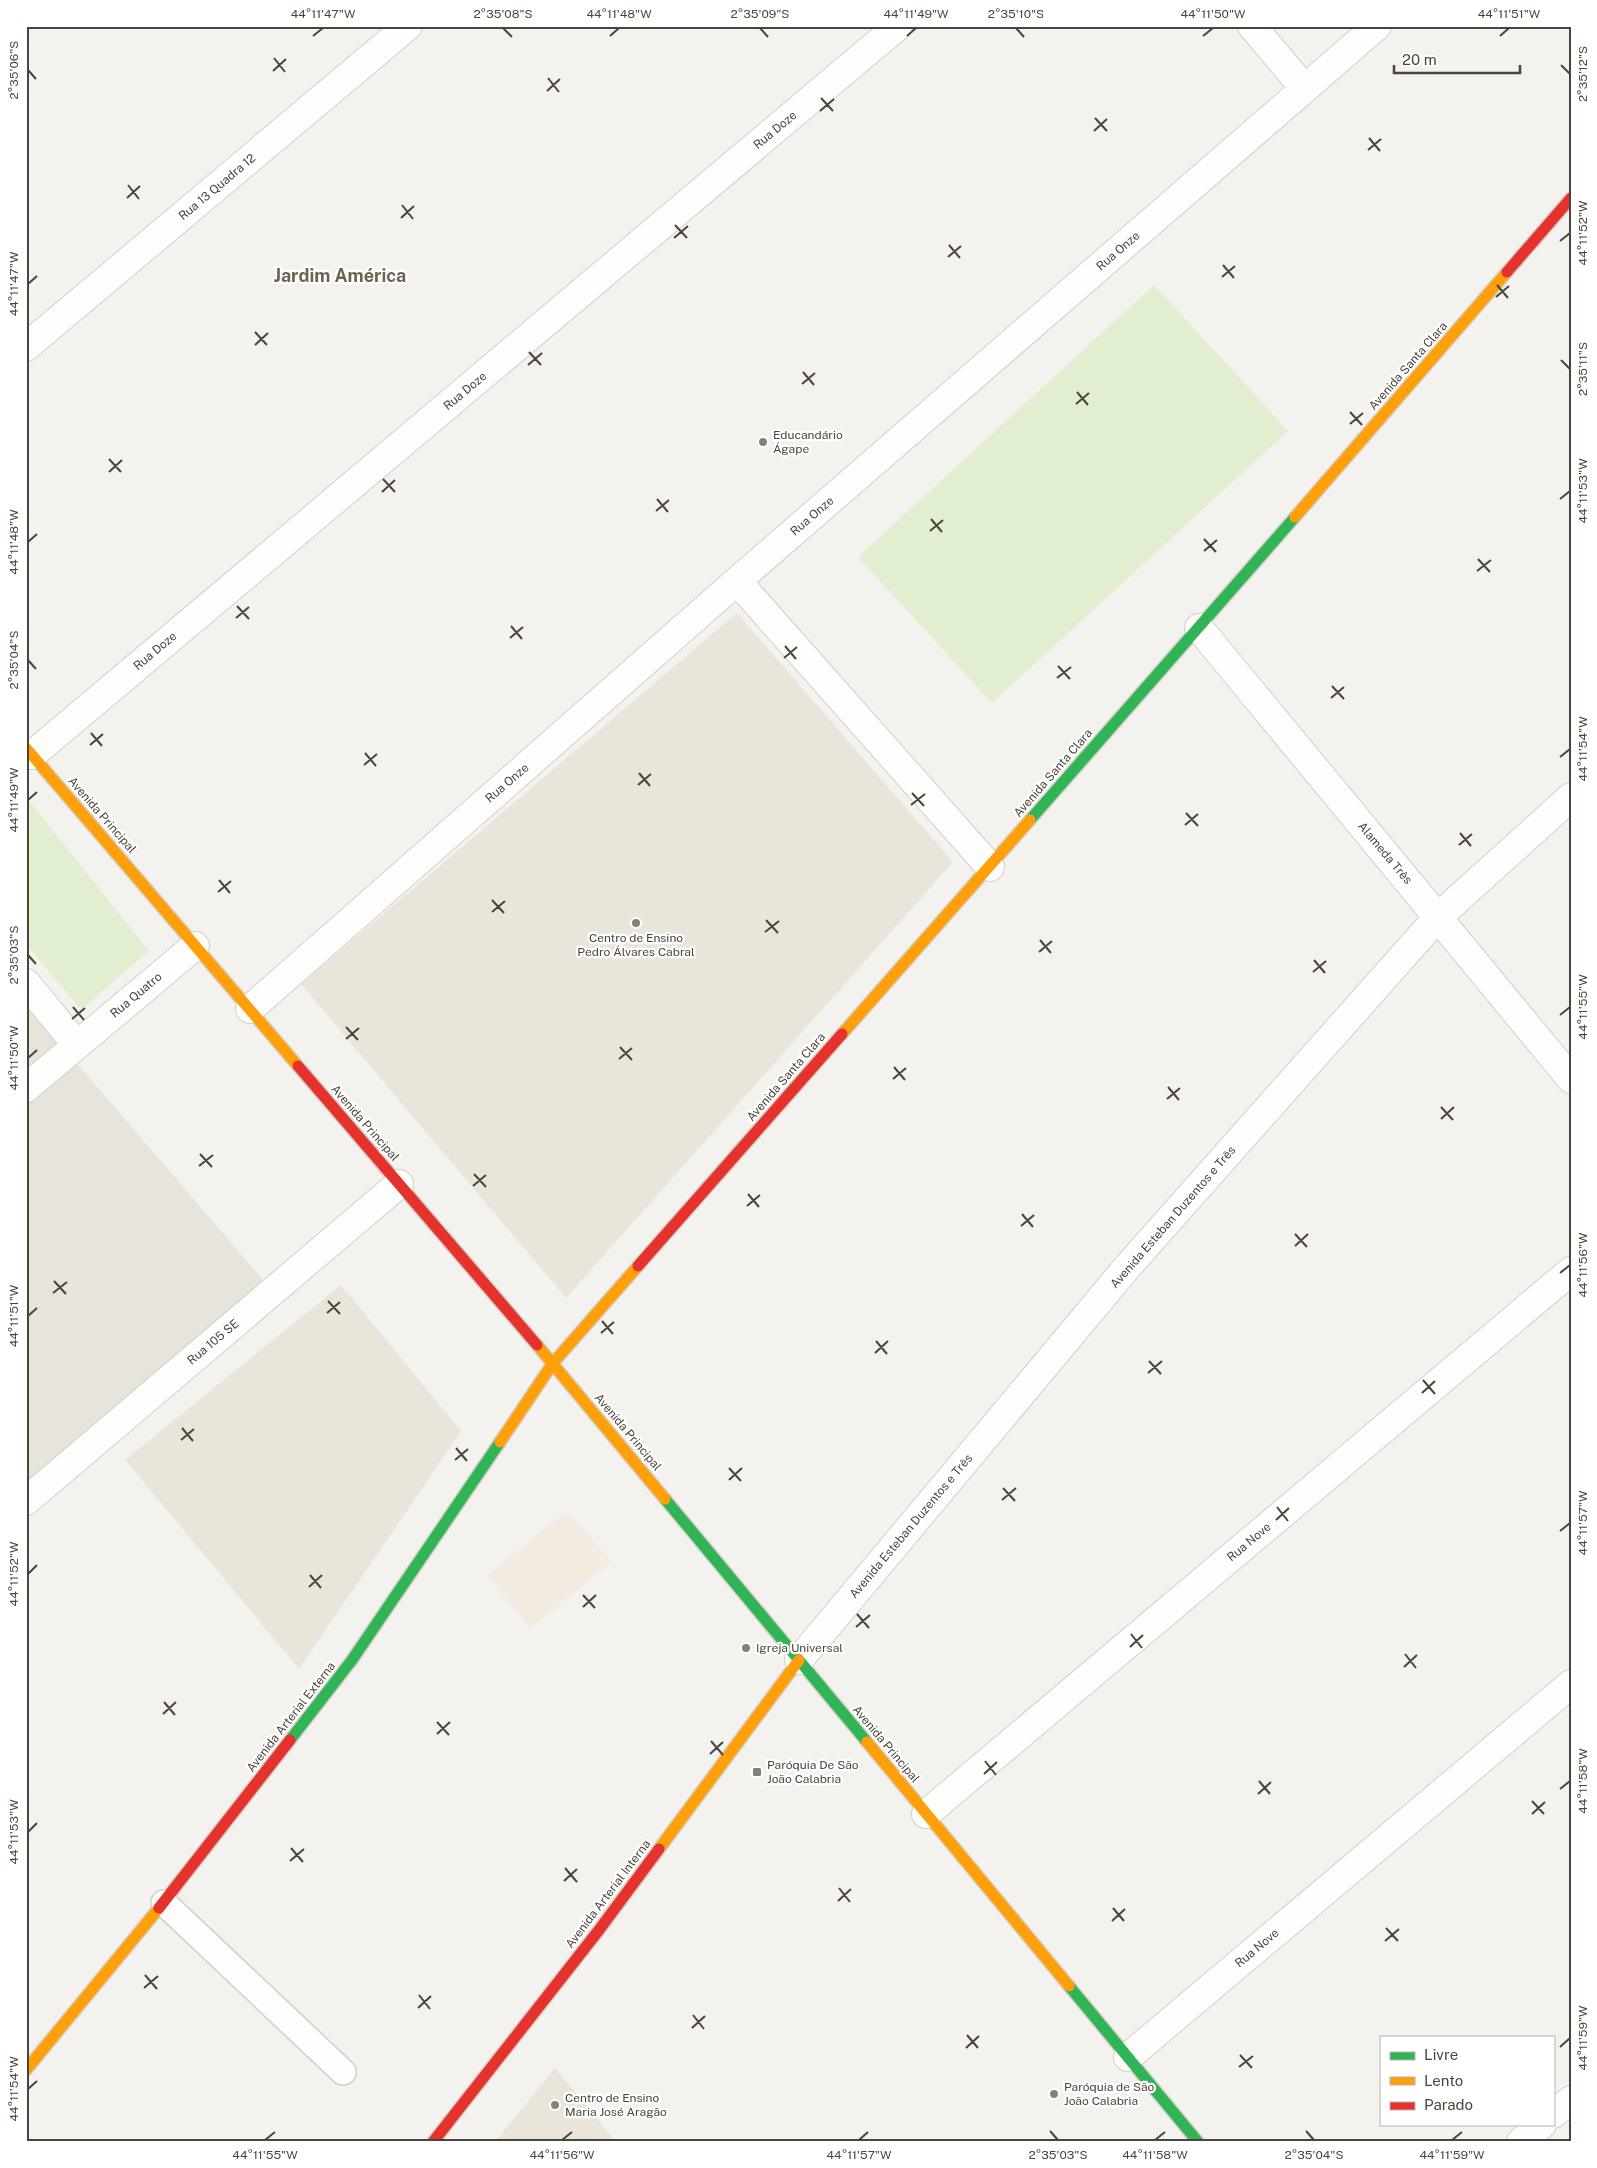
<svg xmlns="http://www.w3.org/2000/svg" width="1597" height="2168" font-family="'Public Sans',sans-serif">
	<rect width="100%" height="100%" fill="#f4f2ee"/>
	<!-- residential -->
	<path fill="#e7e4dc" d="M26,1004L264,1281L26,1498Z"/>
	<!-- commercial -->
	<path fill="#f3ebdf" d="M566,1511L612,1561L531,1628L487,1576Z"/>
	<!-- education -->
	<path fill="#eae5da" d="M737,613L953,862L566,1298L301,984Z
		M341,1285L461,1431L299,1669L125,1460Z
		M555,2068L616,2142H495Z"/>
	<!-- green -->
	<path fill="#e1eecf" d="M1154,285L1288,431L992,703L858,557Z
		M26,797L149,951L81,1010L26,944Z"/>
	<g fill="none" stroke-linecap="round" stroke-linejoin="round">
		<!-- lane casing -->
		<g stroke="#d2d0cb" stroke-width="28">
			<path id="lane" d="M164,1903L343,2072"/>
		</g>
		<!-- street casing -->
		<g stroke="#d2d0cb" stroke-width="30">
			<path id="street" d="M1252,26L1305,89
				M26,347L408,26
				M737,581L990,867
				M1199,628L1571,1079
				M32,755L898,26
				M26,983L77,1045
				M250,1009L737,581L1377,26
				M26,1088L195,946
				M26,1501L399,1184
				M799,1660L1129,1265L1438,917L1571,797
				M926,1814L1571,1271
				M1128,2057L1571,1684
				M1553,2114L1571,2100
				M1521,2142L1542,2124"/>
		</g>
		<!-- fast casing -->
		<g stroke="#d3cfc5" stroke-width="14">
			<path id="fast" d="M1030,820L1295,517
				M665,1499L867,1742
				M290,1740L352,1660L500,1442
				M1069,1986L1198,2142"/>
		</g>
		<!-- slow casing -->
		<g stroke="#d3cfc5" stroke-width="14">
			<path id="slow" d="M1295,517L1507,272
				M26,748L298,1066
				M842,1034L1030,820
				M537,1345L665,1499
				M500,1442L553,1363L638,1266
				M867,1742L1069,1986
				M659,1849L799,1660
				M26,2070L159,1908"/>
		</g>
		<!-- jam casing -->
		<g stroke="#d3cfc5" stroke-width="14">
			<path id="jam" d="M1507,272L1571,198
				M298,1066L537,1345
				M638,1266L842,1034
				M159,1908L290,1740
				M433,2142L599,1930L659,1849"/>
		</g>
		<!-- lane -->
		<use href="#lane" stroke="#fdfdfc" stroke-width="25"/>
		<!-- street -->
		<use href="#street" stroke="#fdfdfc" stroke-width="28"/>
		<!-- fast -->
		<use href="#fast" stroke="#30b455" stroke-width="11"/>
		<!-- slow -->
		<use href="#slow" stroke="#ff9f0a" stroke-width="11"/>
		<!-- jam -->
		<use href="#jam" stroke="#e5322d" stroke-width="11"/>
	</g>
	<!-- ticks -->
	<path fill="none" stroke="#4b4439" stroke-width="2" d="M503,28L512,37M760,28L768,37M1016,28L1024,37M313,36L323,28M610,36L619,28M907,36L916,28M1203,36L1213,28M1500,36L1509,28M274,58L285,72M1561,65L1570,74M28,70L36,79M273,71L286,59M548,78L559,92M547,91L560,79M821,98L833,111M820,111L834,99M1095,118L1107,131M1094,131L1107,119M1369,138L1380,151M1368,150L1381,139M128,185L139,199M127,198L140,186M402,205L413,219M401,218L414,206M675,225L687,238M674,238L688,226M1560,241L1570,233M949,245L960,258M948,257L961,246M1223,265L1234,278M1222,277L1235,266M28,284L37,276M1497,285L1508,298M1496,297L1509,286M255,332L267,345M255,345L268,333M529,352L541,365M1561,360L1570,369M528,365L542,353M803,372L814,385M802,384L815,373M1077,392L1088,405M1076,404L1089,393M1350,412L1362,425M1350,424L1363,413M109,459L121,472M109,472L122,460M383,479L395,492M382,492L395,480M657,499L668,512M1560,499L1570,491M656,511L669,500M931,519L942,532M930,531L943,520M1204,539L1216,552M28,542L37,534M1204,551L1217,540M1478,559L1490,572M1477,571L1491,560M237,606L249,619M236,618L249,607M511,626L522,639M510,638L523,627M785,646L796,659M784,658L797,647M28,660L36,669M1058,666L1070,679M1057,678L1071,667M1332,686L1344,699M1331,698L1344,687M91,733L102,746M90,745L103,734M365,753L376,766M1560,757L1570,749M364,765L377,754M639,773L650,786M638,785L651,774M912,793L924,806M28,800L37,792M911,805L925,794M1186,813L1198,826M1185,825L1198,814M1460,833L1471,846M1459,845L1472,834M219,880L230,893M218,892L231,881M492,900L504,913M492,912L505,901M766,920L778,933M765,932L779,921M1040,940L1051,953M1039,952L1052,941M28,955L36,964M1314,960L1325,973M1313,972L1326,961M73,1007L84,1020M1560,1015L1570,1007M72,1019L85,1008M346,1027L358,1040M346,1039L359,1028M620,1047L632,1060M28,1058L37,1050M619,1059L632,1048M894,1067L905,1080M893,1079L906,1068M1168,1087L1179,1100M1167,1099L1180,1088M1441,1107L1453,1120M1441,1119L1454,1107M200,1154L212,1167M199,1166L213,1155M474,1174L486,1187M473,1186L486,1175M748,1194L759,1207M747,1206L760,1195M1022,1214L1033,1227M1021,1226L1034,1215M1295,1234L1307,1247M1295,1246L1308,1234M1560,1273L1570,1265M54,1281L66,1294M53,1293L67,1282M328,1301L340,1314M327,1313L340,1302M28,1316L37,1308M602,1321L613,1334M601,1333L614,1322M876,1341L887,1354M875,1353L888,1341M1149,1361L1161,1374M1148,1373L1162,1361M1423,1380L1435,1394M1422,1393L1435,1381M182,1428L193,1441M181,1440L194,1429M456,1448L467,1461M455,1460L468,1449M729,1468L741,1481M729,1480L742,1468M1003,1488L1015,1501M1002,1500L1016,1488M1277,1507L1288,1521M1276,1520L1289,1508M1560,1531L1570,1523M28,1574L37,1565M310,1575L321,1588M309,1587L322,1575M583,1595L595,1608M583,1607L596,1595M857,1614L869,1628M856,1627L870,1615M1131,1634L1142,1648M1130,1647L1143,1635M1405,1654L1416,1668M1404,1667L1417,1655M164,1702L175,1715M163,1714L176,1702M437,1722L449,1735M437,1734L450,1722M711,1741L723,1755M710,1754L723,1742M985,1761L996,1775M984,1774L997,1762M1259,1781L1270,1794M1560,1789L1570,1781M1258,1794L1271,1782M1532,1801L1544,1814M1532,1814L1545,1802M28,1832L37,1823M291,1848L303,1862M290,1861L304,1849M565,1868L577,1882M564,1881L577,1869M839,1888L850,1902M838,1901L851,1889M1113,1908L1124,1921M1112,1921L1125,1909M1386,1928L1398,1941M1385,1941L1399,1929M145,1975L157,1989M144,1988L158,1976M419,1995L430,2009M418,2008L431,1996M693,2015L704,2029M692,2028L705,2016M967,2035L978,2048M1560,2047L1570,2038M966,2048L979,2036M1240,2055L1252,2068M1239,2067L1253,2056M28,2089L37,2081M1050,2131L1058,2140M1306,2131L1314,2140M265,2140L275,2132M562,2140L572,2132M859,2140L868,2132M1155,2140L1165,2132M1452,2140L1462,2132"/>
	<!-- markers -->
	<g fill="#868178" stroke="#fff" stroke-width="2">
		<circle cx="763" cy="442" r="5"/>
		<circle cx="636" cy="923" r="5"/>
		<circle cx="746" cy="1648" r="5"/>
		<rect x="752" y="1767" width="10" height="10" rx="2.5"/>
		<circle cx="1054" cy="2094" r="5"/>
		<circle cx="555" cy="2105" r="5"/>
	</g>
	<g text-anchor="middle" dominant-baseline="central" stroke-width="4.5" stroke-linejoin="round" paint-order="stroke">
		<!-- street labels -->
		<g font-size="12" fill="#4b4439" stroke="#fff">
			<text transform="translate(775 130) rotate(-40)">Rua Doze</text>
			<text transform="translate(217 187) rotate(-40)">Rua 13 Quadra 12</text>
			<text transform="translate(1118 251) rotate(-41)">Rua Onze</text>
			<text transform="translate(1408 366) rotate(-49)">Avenida Santa Clara</text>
			<text transform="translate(465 391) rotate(-40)">Rua Doze</text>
			<text transform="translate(812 516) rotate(-41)">Rua Onze</text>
			<text transform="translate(155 651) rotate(-40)">Rua Doze</text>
			<text transform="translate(1053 773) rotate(-49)">Avenida Santa Clara</text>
			<text transform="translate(507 783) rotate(-41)">Rua Onze</text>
			<text transform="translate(102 815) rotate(49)">Avenida Principal</text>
			<text transform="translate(1385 853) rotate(50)">Alameda Três</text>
			<text transform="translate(136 995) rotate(-40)">Rua Quatro</text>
			<text transform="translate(786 1077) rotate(-49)">Avenida Santa Clara</text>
			<text transform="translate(365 1123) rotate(49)">Avenida Principal</text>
			<text transform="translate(1173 1217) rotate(-49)">Avenida Esteban Duzentos e Três</text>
			<text transform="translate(213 1342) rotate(-40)">Rua 105 SE</text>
			<text transform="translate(628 1432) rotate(50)">Avenida Principal</text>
			<text transform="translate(911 1526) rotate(-50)">Avenida Esteban Duzentos e Três</text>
			<text transform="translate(1249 1542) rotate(-40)">Rua Nove</text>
			<text transform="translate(291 1717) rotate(-52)">Avenida Arterial Externa</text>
			<text transform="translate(886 1744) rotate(50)">Avenida Principal</text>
			<text transform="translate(608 1894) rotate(-53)">Avenida Arterial Interna</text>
			<text transform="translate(1257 1948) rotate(-40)">Rua Nove</text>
		</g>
		<!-- poi labels -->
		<g font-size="12" fill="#4b4439" stroke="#fff" text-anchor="start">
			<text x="773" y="435">Educandário<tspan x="773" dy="14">Ágape</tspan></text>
			<text x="636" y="938" text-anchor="middle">Centro de Ensino<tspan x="636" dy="14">Pedro Álvares Cabral</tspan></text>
			<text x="756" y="1648">Igreja Universal</text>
			<text x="767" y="1765">Paróquia De São<tspan x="767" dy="14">João Calabria</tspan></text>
			<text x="1064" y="2087">Paróquia de São<tspan x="1064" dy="14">João Calabria</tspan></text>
			<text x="565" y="2098">Centro de Ensino<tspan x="565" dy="14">Maria José Aragão</tspan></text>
		</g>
		<!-- district labels -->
		<g font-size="18" font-weight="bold" fill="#6e6250" stroke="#fff">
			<text x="340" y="275">Jardim América</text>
		</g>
	</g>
	<!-- border -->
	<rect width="1597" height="2168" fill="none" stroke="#ffffff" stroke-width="55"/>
	<!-- legend -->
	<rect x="1380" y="2036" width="175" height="90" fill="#ffffff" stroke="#b7b4b0"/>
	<rect x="1390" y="2052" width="25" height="8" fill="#30b455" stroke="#b7b4b0"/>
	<text x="1424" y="2060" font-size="15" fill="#4b4439">Livre</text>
	<rect x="1390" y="2077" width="25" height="8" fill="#ff9f0a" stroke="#b7b4b0"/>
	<text x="1424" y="2086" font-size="15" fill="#4b4439">Lento</text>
	<rect x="1390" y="2102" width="25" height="8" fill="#e5322d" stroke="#b7b4b0"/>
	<text x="1424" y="2110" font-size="15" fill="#4b4439">Parado</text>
	<!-- scale -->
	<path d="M1394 65v8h126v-8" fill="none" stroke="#4b4439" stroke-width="2.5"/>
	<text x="1402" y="65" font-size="15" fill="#4b4439" stroke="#ffffff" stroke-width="4" paint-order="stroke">20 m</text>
	<rect x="28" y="28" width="1542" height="2112" fill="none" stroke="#4b4439" stroke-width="2"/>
	<g font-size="12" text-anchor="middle" fill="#4b4439">
		<text x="323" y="18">44°11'47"W</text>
		<text x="503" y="18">2°35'08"S</text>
		<text x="619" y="18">44°11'48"W</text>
		<text x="760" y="18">2°35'09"S</text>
		<text x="916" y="18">44°11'49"W</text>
		<text x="1016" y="18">2°35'10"S</text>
		<text x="1213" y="18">44°11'50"W</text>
		<text x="1509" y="18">44°11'51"W</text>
		<text transform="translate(14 70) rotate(-90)" y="4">2°35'06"S</text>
		<text transform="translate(1583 74) rotate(-90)" y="4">2°35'12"S</text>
		<text transform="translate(1583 233) rotate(-90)" y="4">44°11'52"W</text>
		<text transform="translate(14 284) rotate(-90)" y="4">44°11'47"W</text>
		<text transform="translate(1583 369) rotate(-90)" y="4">2°35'11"S</text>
		<text transform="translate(1583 491) rotate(-90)" y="4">44°11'53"W</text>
		<text transform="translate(14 542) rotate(-90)" y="4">44°11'48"W</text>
		<text transform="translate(14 660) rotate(-90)" y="4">2°35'04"S</text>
		<text transform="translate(1583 749) rotate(-90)" y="4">44°11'54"W</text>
		<text transform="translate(14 800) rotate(-90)" y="4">44°11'49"W</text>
		<text transform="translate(14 955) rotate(-90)" y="4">2°35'03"S</text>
		<text transform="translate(1583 1007) rotate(-90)" y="4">44°11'55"W</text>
		<text transform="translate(14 1058) rotate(-90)" y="4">44°11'50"W</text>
		<text transform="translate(1583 1265) rotate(-90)" y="4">44°11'56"W</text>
		<text transform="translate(14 1316) rotate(-90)" y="4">44°11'51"W</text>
		<text transform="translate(1583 1523) rotate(-90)" y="4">44°11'57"W</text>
		<text transform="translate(14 1574) rotate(-90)" y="4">44°11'52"W</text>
		<text transform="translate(1583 1781) rotate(-90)" y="4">44°11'58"W</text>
		<text transform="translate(14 1832) rotate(-90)" y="4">44°11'53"W</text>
		<text transform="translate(1583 2038) rotate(-90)" y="4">44°11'59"W</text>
		<text transform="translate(14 2089) rotate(-90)" y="4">44°11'54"W</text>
		<text x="265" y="2159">44°11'55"W</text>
		<text x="562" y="2159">44°11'56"W</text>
		<text x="859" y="2159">44°11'57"W</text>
		<text x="1058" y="2159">2°35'03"S</text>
		<text x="1155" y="2159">44°11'58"W</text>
		<text x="1314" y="2159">2°35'04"S</text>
		<text x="1452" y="2159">44°11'59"W</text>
	</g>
</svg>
